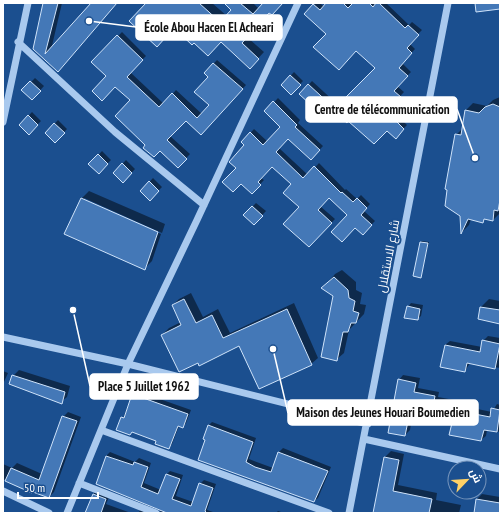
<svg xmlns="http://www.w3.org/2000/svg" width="503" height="516" font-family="'PT Sans Narrow',Cairo,sans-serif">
	<rect width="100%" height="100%" fill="#1b4f8f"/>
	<!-- shadow -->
	<path fill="#0007" d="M44,3H62L51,50L92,3H117L58,71L34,49Z
		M146,3H212L227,16L233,10L226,3H253L259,9L264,3H282L270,12L247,37L264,52L249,68L221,41Z
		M316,3H320L324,7L327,3H351L352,5L354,3H386L409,25L412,22L422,30L409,43L415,49L402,63L411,72L397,86L404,92L389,108L407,125L395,137L387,129L376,68L356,50L327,34L306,14Z
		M122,32L146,56L130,72L164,104L176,90L202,114L210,105L209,76L205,73L217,60L246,85L205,130L186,119L170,136L190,154L178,167L160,150L147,145L131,100L93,62Z
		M294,72L303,81L291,93L282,85Z
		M35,78L44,86L32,99L23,90Z
		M312,81L336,103L324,116L300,94Z
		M500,97V213L493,220L485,218L482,222L471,219L469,225L462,232L456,135L463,128L466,110L473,103L487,106L493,100Z
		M278,98L300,120L298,123L323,146L311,159L288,138L279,148L308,175L319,163L345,190L346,189L357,199L361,195L370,204L364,211L375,221L363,233L348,215L329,197L320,206L335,219L309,246L300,207L292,184L272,166L261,178L264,180L252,193L237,168L245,144L242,142L254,129L268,142L281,127L266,111Z
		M32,112L41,121L29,133L20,125Z
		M58,120L67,129L55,142L46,133Z
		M102,151L111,160L99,172L90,164Z
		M126,160L135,169L123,182L114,173Z
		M153,178L162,187L150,199L141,191Z
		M89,191L165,224L162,233L84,198V200L161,234L152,261L144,269L82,198Z
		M256,203L266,211L254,224L244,215Z
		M422,241L429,242L420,277L421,242Z
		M342,270L356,282V290L362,293L360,304L366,305L364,314L349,330L344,353L336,360L334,296L323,288L335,274Z
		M191,293L203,317L218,309L230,333L294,303L318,358L311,364L239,344L198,362L162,335L169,328L181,322L173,305L179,299Z
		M489,299L500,301V323L479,319L481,307Z
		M411,303L423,305L421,316L417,319L408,307Z
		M488,336L500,338V368L470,363L465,371L445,345L450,341L482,347L483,341Z
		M19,370L70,386L67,397L61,402L13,376Z
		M3,371L8,373L3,384Z
		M403,375L420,378L418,388L439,392L438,397L454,400L453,404L492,412L497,404L500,405V432L487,430L486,436L481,440L444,417L413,411L410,430L405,435L399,380Z
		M137,391L191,410L186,423L183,427L179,426L172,444L169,448L158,440L133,431L130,434L118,430L133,395Z
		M68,412L81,417L54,492L49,497L33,491L32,492L3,479V464L12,468L17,463L42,474L63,417Z
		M212,422L256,438L249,459L273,468L279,452L283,448L331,467L318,498L314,501L207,440L208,426Z
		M391,451L404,454L398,485L437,493L436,500L461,505L459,513H374L385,457Z
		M110,452L135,462L139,458L151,463L144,483L161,490L167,474L170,471L183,475L176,496L193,502L200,484L204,480L216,484L207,510L216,513H161L159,508L106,456Z
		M97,491L110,495L106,504L131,513H88L93,494Z
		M482,494L500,497V513H475L477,499Z
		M142,508L155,513H138Z
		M278,511L284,513H276Z"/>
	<!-- building -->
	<path fill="#4478b7" stroke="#cfe3fa" d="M43,3H58L45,54L91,3H117L58,72L33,49Z
		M146,3H199L220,22L231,10L224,3H240L253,14L263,3H283L272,15L269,13L242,43L259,59L250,69L221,42L208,56L194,43L192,45L174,28L157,47L129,21Z
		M326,3H343L348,8L353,3H369L373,7L376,3H379L405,28L408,25L419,35L407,48L412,53L399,68L408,76L394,91L401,97L387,112L404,129L396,139L387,131L374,144L348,121L347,123L336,113L349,99L346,97L375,68L356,51L339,70L313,47L326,34L304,14L313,4L320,10Z
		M475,3H500V9L476,12Z
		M117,35L143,60L127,77L159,107L172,93L197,118L209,105L194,92L208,77L204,73L213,63L243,89L201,135L186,121L167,140L187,159L178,168L160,151L154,157L143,148L145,145L115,116L130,100L115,87L102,101L92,91L106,76L91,62Z
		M290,75L301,85L291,95L281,85Z
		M30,81L41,91L32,100L21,90Z
		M308,84L333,107L324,117L299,94Z
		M273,101L297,125L295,127L320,150L311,160L288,139L276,152L303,178L314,166L341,193L342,192L353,202L357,198L367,208L361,215L372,225L363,235L355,228L342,242L331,232L347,215L329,198L318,210L332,223L309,247L283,224L299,207L283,193L291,184L272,167L258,182L261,185L252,194L241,184L233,192L222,182L236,168L229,162L244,145L241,142L250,132L263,145L280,127L264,111Z
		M493,104L500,107V200L498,211L494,210L493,221L484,219L483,223L468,219L461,234L460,216L445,206L447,190L445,189L455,134L461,135L465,110L479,113L485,107Z
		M28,115L38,125L29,135L19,125Z
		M54,123L65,133L55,143L45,133Z
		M98,154L108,164L99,174L88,164Z
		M122,163L132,173L123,183L113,173Z
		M149,181L159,191L150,201L140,191Z
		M81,198L158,232L145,270L64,234Z
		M252,206L263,216L254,225L243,215Z
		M420,242L428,243L421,278L413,276Z
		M334,277L348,290L349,298L355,301L353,311L359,313L356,323H351L348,332H343L337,361L321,357L333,296L321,288Z
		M184,299L196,323L212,315L223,338L287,309L312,365L259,389L239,346L199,366L198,363L179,372L161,335L181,325L172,305Z
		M407,306L420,309L418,320L404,318Z
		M480,307L500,310V324L478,319Z
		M482,340L500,344L495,369L467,363L465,372L440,367L445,345L480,352Z
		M12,375L65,392L62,404L9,384Z
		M398,379L416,383L414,392L435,396L434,401L450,404L449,409L490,417L491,408L500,410L497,432L484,430L481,441L449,435L452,423L442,421L443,418L410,411L405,436L388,433Z
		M132,394L188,414L183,428L178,426L169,449L155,444L156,441L132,432L130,435L116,430L121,417L124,418Z
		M62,416L77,421L49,498L33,492L32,493L5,481L11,468L39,480Z
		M208,425L253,442L246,462L255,467L271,472L278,452L328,471L314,502L198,460L205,440L203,439Z
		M106,456L133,465L134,462L148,467L141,487L158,494L166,474L180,479L172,499L191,506L199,483L213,488L205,511L207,513H167L96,484Z
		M384,457L399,460L393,491L432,499L429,513H373Z
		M93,494L106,499L101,513H85Z
		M476,499L500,503V513H474Z"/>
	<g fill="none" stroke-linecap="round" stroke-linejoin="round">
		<!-- minor -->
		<path stroke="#a9c9ee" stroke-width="7" d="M18,42L115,132L204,205
			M3,122L28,3
			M3,337L128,364L368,424
			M101,430L329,513
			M364,439L500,469
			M79,483L156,513
			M3,491L49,513
			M67,513L128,364L197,220L298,3
			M349,513L448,3"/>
	</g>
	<g text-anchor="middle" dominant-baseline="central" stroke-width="4" stroke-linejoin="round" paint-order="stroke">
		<!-- street labels -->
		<g font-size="12" fill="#fff" stroke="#1b4f8f">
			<text transform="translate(388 256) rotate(-79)">شارع الاستقلال</text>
		</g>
	</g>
	<!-- callouts -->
	<path fill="none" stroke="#fff" stroke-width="1.5" d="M89 21L136 27M475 158L457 109M73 310L90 386M273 349L288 413"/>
	<g fill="#fff" stroke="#1b4f8f" stroke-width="1.5">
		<circle cx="89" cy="21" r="4"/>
		<circle cx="475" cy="158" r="4"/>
		<circle cx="73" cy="310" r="4"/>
		<circle cx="273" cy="349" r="4"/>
	</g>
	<g fill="#fff" stroke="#fff" stroke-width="1.5">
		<rect x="136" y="15" width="146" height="25" rx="4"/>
		<rect x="306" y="97" width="151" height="25" rx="4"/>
		<rect x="90" y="374" width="108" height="25" rx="4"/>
		<rect x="288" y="400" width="190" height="25" rx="4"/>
	</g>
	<g font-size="13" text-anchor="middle" font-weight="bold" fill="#111">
		<text x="209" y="32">École Abou Hacen El Acheari</text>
		<text x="382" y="114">Centre de télécommunication</text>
		<text x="144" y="391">Place 5 Juillet 1962</text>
		<text x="383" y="417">Maison des Jeunes Houari Boumedien</text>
	</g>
	<!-- border -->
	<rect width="503" height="516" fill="none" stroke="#ffffff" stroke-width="8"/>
	<!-- north arrow -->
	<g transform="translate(467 480) rotate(65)"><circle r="19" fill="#1b4f8f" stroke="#7695bc"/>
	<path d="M0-3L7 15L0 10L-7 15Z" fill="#ffd166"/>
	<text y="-6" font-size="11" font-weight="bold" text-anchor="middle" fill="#ffffff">ش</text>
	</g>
	<!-- scale -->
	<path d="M18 492v6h80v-6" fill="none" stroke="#ffffff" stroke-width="2"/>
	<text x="24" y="492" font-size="12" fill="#ffffff" stroke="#1b4f8f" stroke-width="3" paint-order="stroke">50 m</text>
</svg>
